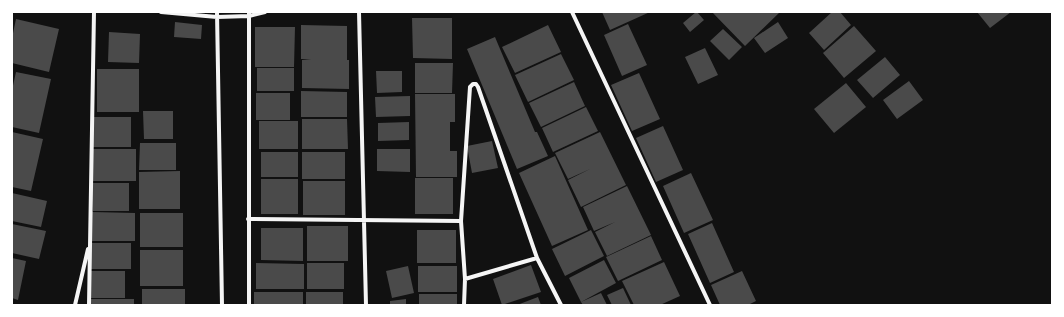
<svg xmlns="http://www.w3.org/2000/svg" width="1064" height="317" font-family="Lato,sans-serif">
	<rect width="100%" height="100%" fill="#111"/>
	<!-- building -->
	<path fill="#4a4a4a" d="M602,12H650L610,30Z
		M696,12H697L704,20L690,32L683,23Z
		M712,12H780L745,46Z
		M832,12H840L851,25L824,50L809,33Z
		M977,12H1011L990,28Z
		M412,18H452V59L413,58Z
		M16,19L59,29L49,72L12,63V38Z
		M175,22L202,25L201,39L174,37Z
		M778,22L788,38L765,53L754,38Z
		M628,24L647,65L622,76L604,35Z
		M301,25L347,26V60H349V89L302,88V60L311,59H301Z
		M548,25L561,52L515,73L502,47Z
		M854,26L876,51L844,78L823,53Z
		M255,27H295L294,67H255Z
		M723,29L742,47L729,60L710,41Z
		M109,32L140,34L139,63L108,62Z
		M495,37L535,132H537L548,156L517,169L467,49Z
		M705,48L718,75L698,84L685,57Z
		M561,54L574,80L528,102L515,75Z
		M885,57L900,75L873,98L857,80Z
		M415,63H453L452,93H415Z
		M257,68H294V91H257Z
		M97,69H139V112H97Z
		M376,71H402V92L377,93Z
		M16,72L51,79L39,133L12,127V90Z
		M639,73L660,119L632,131L611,85Z
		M909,81L923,100L897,119L883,100Z
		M574,82L585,106L541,127L529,103Z
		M846,83L866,107L834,133L814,109Z
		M301,91L347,92V117H301Z
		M256,93H290V120H256Z
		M415,94H455V122H450V151H457V177H416Z
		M410,96V116L376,117L375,97Z
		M586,107L598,131L553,152L542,128Z
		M143,111H173V139H144Z
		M93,117H131V147H93Z
		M302,119H347L348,149H302Z
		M259,121H298V149H259Z
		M409,122V140L378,141V123Z
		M663,126L683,170L656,182L636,138Z
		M12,132L43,139L31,191L12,187Z
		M600,132L626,185L581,207L568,180L590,169L568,179L555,153Z
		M492,141L498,168L472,173L467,146Z
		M140,143H176V170H139Z
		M92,149H136V181H92Z
		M377,149H410V172L377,171Z
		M261,152H298V177H261Z
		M302,152H345V179H302Z
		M555,156L588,230L552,246L519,173Z
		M180,171V209H139V172Z
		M691,173L713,220L684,233L663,186Z
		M415,178H453V214H415Z
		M261,179H298V214H261Z
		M303,181H345V215H303Z
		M92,183H129V211H93Z
		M627,186L651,235L607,256L595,232L615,222L594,231L583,207Z
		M12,193L47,201L41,227L12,221Z
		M92,212L135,213V241H92Z
		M140,213H183V247H140Z
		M712,223L734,272L710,283L688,234Z
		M12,224L46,231L39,259L12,253Z
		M307,226H348V261H307Z
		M261,228H303V261L261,260Z
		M417,230H456V263H417Z
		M591,230L604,256L565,276L552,249Z
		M651,236L662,260L618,281L606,257Z
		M91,243H131V269H91Z
		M140,250H183V286H140Z
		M12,258L26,261L18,300L12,298Z
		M604,260L616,283L581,302L569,278Z
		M664,262L680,296L660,305H634L622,281Z
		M256,263L304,264V289H256Z
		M307,263H344V289H307Z
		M531,265L541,292L502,305L493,279Z
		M408,266L414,293L392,298L386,271Z
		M418,266H457V292H418Z
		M91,271H125V298H91Z
		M742,271L756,301L748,305H720L711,285Z
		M623,288L631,305H612L607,295Z
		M142,289H185V305H142Z
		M254,292H303V305H254Z
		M306,292H343V305H306Z
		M601,293L607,305H583L581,302Z
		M419,294H457V305H419Z
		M538,297L541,305H517Z
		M90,299H134V305H90Z
		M406,299V305H390V301Z"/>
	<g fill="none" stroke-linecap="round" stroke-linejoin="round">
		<!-- minor -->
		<path stroke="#f5f5f5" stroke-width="4" d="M161,12L217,17L249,16L265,12
			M217,12L222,305
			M249,12V305
			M359,12L366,305
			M572,12L710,305
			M248,219L461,221
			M465,279L537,258L561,305
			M75,305L88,249
			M89,305L94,12
			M464,305L465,279L461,221L470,87L473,84H476L478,87L537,258"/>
	</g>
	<!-- border -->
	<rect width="1064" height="317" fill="none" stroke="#ffffff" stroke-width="26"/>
</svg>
